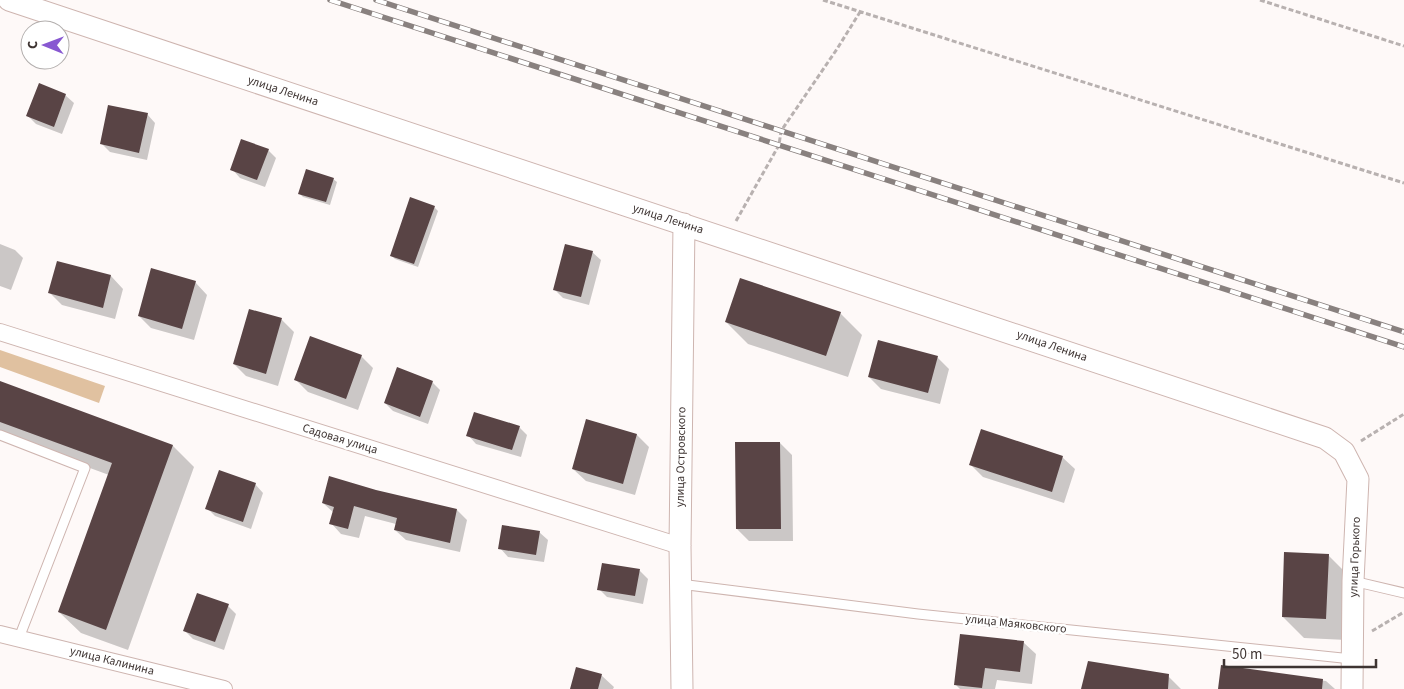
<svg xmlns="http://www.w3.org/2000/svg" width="1404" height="689" font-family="'Source Sans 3',sans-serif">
	<rect width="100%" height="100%" fill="#fef9f8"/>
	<!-- green -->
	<path fill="#e0c1a0" d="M0,350L105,386L99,403L0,367Z"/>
	<!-- shadow -->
	<path fill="#0003" d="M65,95L74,103L62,134L36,124L28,116Z
		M147,114L155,123L147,160L110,152L102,144Z
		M268,150L276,158L265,187L240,178L232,169Z
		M333,179L337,182L330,205L303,197L299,193Z
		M434,207L438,211L418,267L395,259L392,256Z
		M0,244L15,250L23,258L11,290L0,286Z
		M592,252L601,260L589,305L563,298L555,290Z
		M58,262L111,276L123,289L115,319L62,305L50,293Z
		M195,282L207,295L194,340L151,328L139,316Z
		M250,310L282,320L294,332L278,386L246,376L234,364Z
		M840,313L862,335L848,377L748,344L726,322Z
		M361,356L373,368L358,410L308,392L296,380Z
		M937,357L949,369L940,404L881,389L869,377Z
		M432,382L440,390L428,424L393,411L385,403Z
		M0,383L173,446L194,467L128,650L81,633L59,612L109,475L0,435Z
		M587,421L637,435L649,447L635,495L586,481L573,469Z
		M519,427L527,435L521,457L476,444L468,435Z
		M780,443L792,455L793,541H749L737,529Z
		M1062,457L1075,469L1064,503L983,477L971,465Z
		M255,484L263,493L251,529L215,516L207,508Z
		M375,491L457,510L467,520L460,552L406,540L395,530L396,524L365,516L359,538L341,534L331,523L334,513L323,503Z
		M539,532L548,540L544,562L508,557L500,548Z
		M1328,555L1350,577L1347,640L1304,638L1283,617Z
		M640,571L648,579L643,604L607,597L599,589Z
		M228,606L236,614L224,650L193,639L185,631Z
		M1023,642L1036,654L1032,684L997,680L995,689H960L955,684Z
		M1222,667L1326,681L1335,689H1219Z
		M601,675L614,687L613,689H572Z
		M1168,676L1181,689H1083Z"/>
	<!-- building -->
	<path fill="#594445" d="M39,83L66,94L54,127L26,116Z
		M108,105L148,113L139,153L100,144Z
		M241,139L269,149L257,180L230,170Z
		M306,169L334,178L326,202L298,194Z
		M410,197L435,206L414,264L390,256Z
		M565,244L593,251L581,297L553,290Z
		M57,261L111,275L103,308L48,293Z
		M151,268L196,281L182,329L138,316Z
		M740,278L841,312L826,356L725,322Z
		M249,309L282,318L266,374L233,364Z
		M310,336L362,355L346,399L294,380Z
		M878,340L938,356L928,393L868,377Z
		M397,367L433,381L420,417L384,403Z
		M0,381L173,445L106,630L58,612L112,463L0,422Z
		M474,412L520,426L512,450L466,436Z
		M586,419L637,434L623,484L572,469Z
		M981,429L1063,456L1052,492L969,465Z
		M735,442H780L781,529H736Z
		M219,470L256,483L243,522L205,509Z
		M329,476L376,490L457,509L450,543L394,530L397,518L354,506L348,529L329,524L334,507L322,503Z
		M502,525L540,531L536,555L498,549Z
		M1284,552L1329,554L1326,619L1282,617Z
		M602,563L640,569L635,596L597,590Z
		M197,593L229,604L215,642L183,631Z
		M960,634L1024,641L1020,672L985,668L982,688L954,685Z
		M1088,661L1169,674L1168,689H1081Z
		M1221,665L1323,679L1322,689H1218Z
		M576,667L602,674L598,689H570Z"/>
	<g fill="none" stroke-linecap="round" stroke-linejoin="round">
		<!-- service casing -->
		<g stroke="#ceb5b0" stroke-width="11">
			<path id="service" d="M0,435L85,468L19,638
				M1353,581L1404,593
				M680,584L918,614L1352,659"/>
		</g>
		<!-- minor casing -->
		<g stroke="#ceb5b0" stroke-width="18">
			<path id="minor" d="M0,332L680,546
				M0,634L224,689"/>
		</g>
		<!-- tertiary casing -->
		<g stroke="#ceb5b0" stroke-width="23">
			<path id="tertiary" d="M9,0L1325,438L1344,452L1358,479L1353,581L1352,689
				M682,689L680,546L684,224"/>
		</g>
		<!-- path -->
		<path stroke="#b8b1b0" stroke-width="3" stroke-dasharray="5 2.5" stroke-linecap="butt" d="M823,0L1404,183
			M1260,0L1404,46
			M736,221L779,145L781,131L837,49L860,12
			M1361,441L1404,414
			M1372,631L1404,612"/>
		<!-- service -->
		<use href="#service" stroke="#fff" stroke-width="9"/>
		<!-- minor -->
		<use href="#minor" stroke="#fff" stroke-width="16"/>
		<!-- tertiary -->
		<use href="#tertiary" stroke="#fff" stroke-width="21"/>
		<!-- rail casing -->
		<g stroke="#89817f" stroke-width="5.5">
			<path id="rail" d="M330,0L1404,347
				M376,0L1404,332"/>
		</g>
		<!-- rail -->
		<use href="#rail" stroke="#fff" stroke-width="4" stroke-dasharray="11" stroke-linecap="butt"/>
	</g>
	<g text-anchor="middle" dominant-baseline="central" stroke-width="5" stroke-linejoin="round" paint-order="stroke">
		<!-- street labels -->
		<g font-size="12" fill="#3e3432" stroke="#fff">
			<text transform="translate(283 91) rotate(18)">улица Ленина</text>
			<text transform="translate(668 219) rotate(18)">улица Ленина</text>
			<text transform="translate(1052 346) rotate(19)">улица Ленина</text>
			<text transform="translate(340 439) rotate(17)">Садовая улица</text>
			<text transform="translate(681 457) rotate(-89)">улица Островского</text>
			<text transform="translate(1355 557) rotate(-88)">улица Горького</text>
			<text transform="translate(1016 624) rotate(6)">улица Маяковского</text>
			<text transform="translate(112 661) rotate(14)">улица Калинина</text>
		</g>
	</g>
	<!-- north arrow -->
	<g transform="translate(45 45) rotate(271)"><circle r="24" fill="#ffffff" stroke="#b2aead"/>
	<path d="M0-4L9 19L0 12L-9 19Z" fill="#8858d1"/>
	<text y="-8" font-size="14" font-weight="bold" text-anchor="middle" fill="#3e3432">С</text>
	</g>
	<!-- scale -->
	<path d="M1224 659v8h152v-8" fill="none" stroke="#3e3432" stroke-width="2.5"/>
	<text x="1232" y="659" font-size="15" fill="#3e3432" stroke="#ffffff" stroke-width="4" paint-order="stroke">50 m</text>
</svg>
